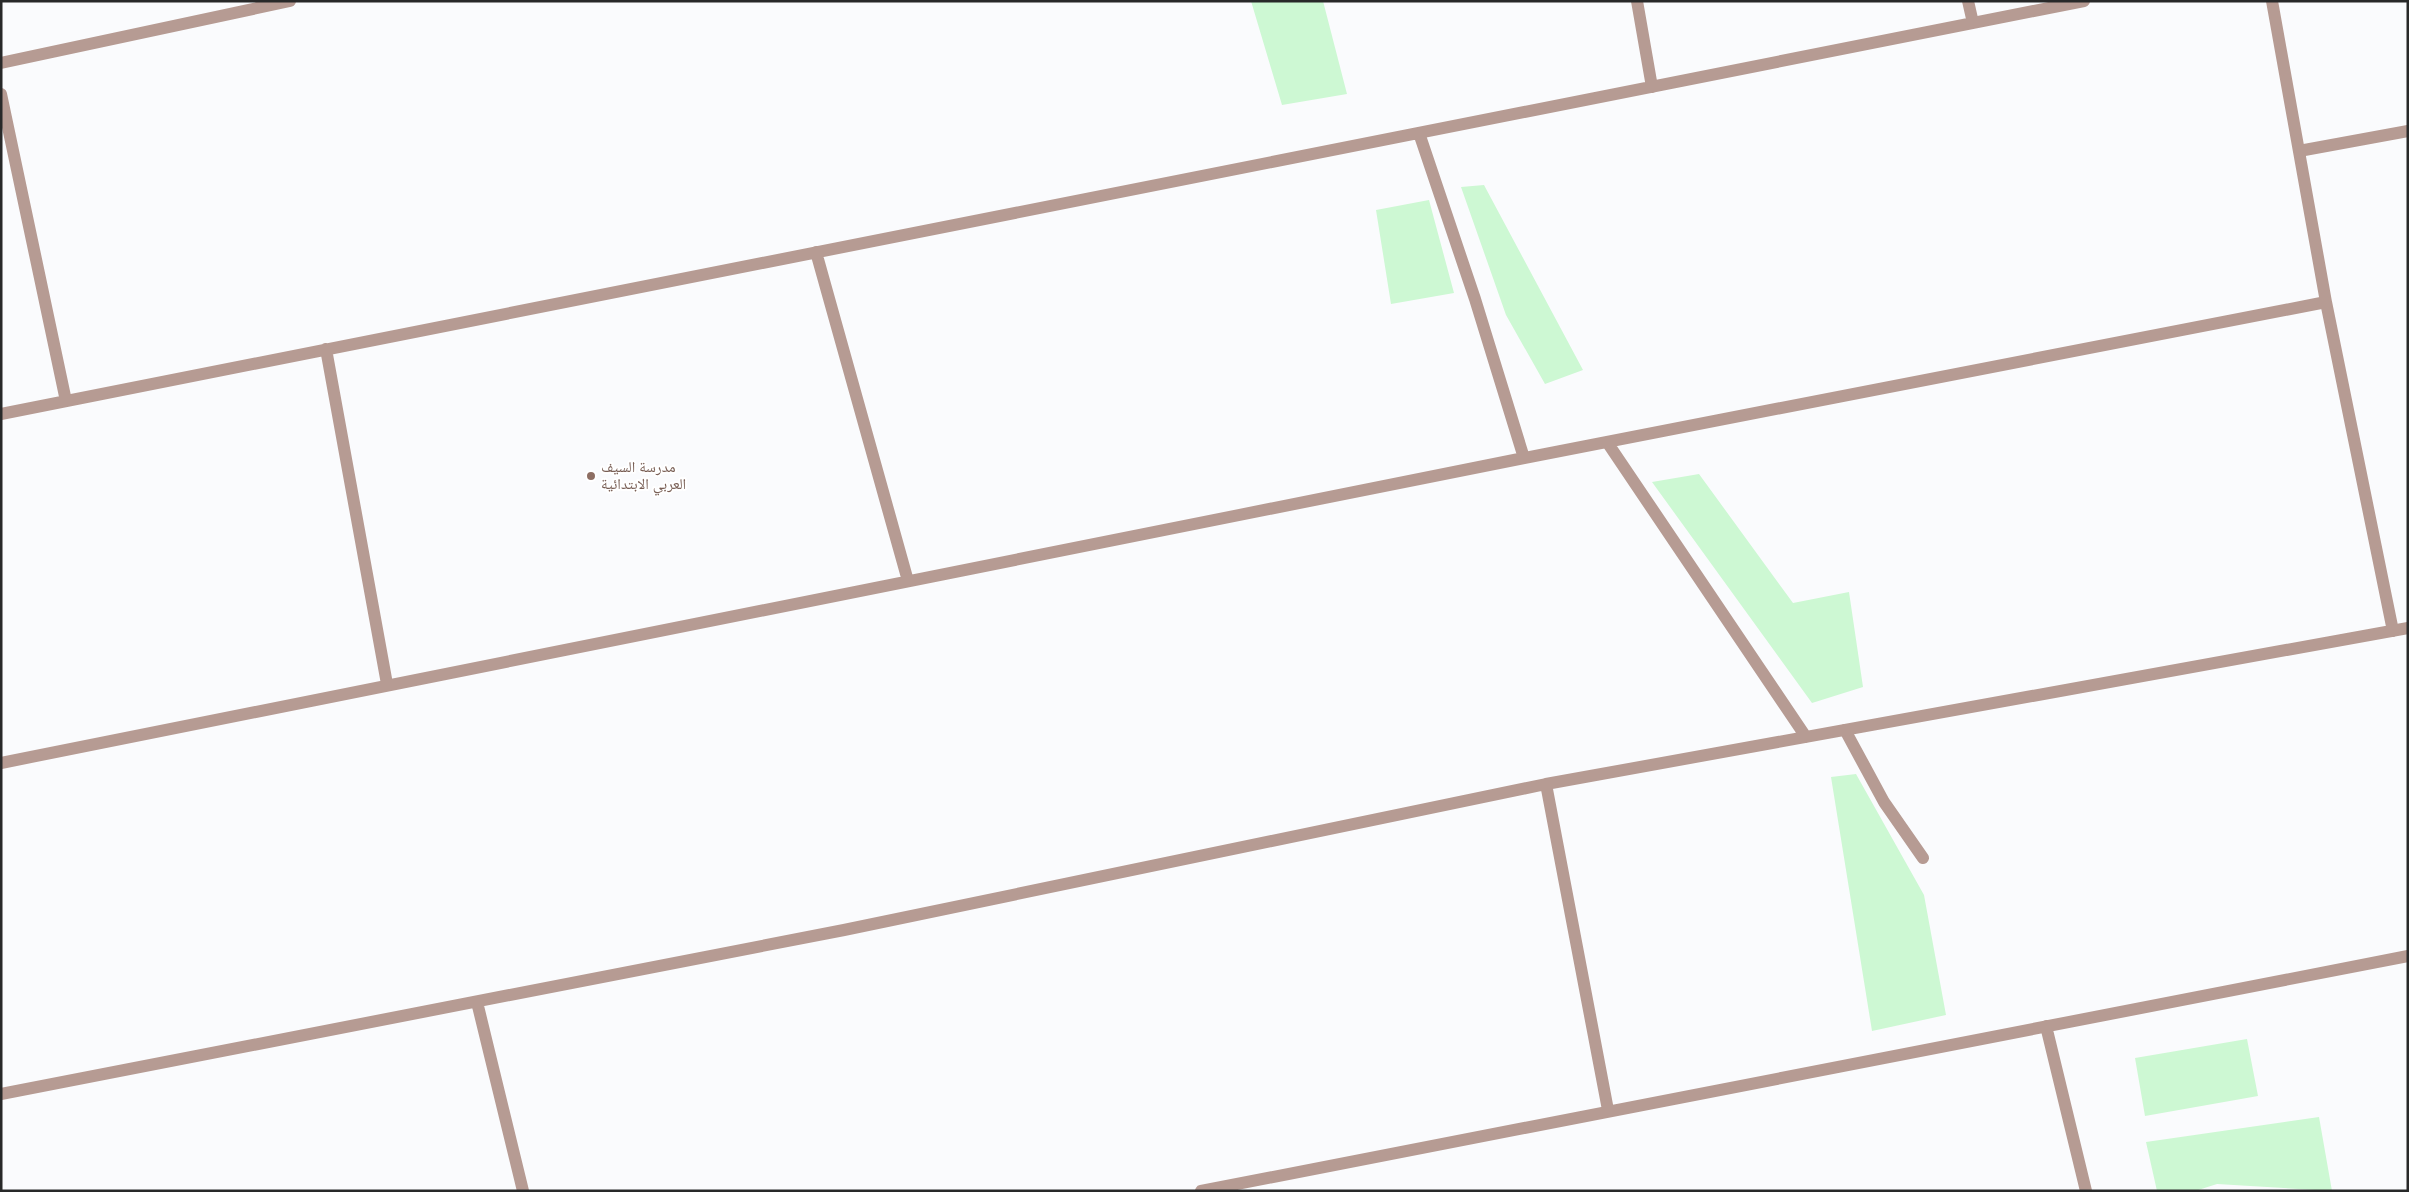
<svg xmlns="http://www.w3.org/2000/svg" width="2409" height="1192" font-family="'Nunito Sans','Noto Naskh Arabic',sans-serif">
	<rect width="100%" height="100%" fill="#fafbfd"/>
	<!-- green -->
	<path fill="#cdf8d3" d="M1251,1H1323L1347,94L1282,105Z
		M1484,185L1583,370L1545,384L1506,315L1461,187Z
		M1429,200L1454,293L1391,304L1376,210Z
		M1699,474L1793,603L1849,592L1863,687L1812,703L1652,482Z
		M1856,774L1924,895L1946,1015L1872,1031L1831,777Z
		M2247,1039L2258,1096L2145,1116L2135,1058Z
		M2319,1117L2332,1191L2217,1184L2195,1191H2157L2146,1142Z"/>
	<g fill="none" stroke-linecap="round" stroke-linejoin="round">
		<!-- lane -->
		<path stroke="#b69b93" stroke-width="12" d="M1845,730L1884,802L1923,858"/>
		<!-- street -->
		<path stroke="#b69b93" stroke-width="12" d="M1637,1L1652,87
			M1968,1L1973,23
			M2272,1L2326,302L2393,631
			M1,63L290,1
			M1,94L66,401
			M1419,133L1475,299L1524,458
			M2299,151L2408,131
			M816,252L908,581
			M326,349L387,684
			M1,414L2084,1
			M1607,442L1806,737
			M1,763L1524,458L2326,302
			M1546,784L1608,1110
			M477,1002L523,1191
			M2046,1026L2086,1191
			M1,1094L844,930L1546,784L2408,628
			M1201,1191L2408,956"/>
	</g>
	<!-- markers -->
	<circle fill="#8d6e63" stroke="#fff" stroke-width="2" cx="591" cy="476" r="5"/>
	<g text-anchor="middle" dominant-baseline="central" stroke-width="4" stroke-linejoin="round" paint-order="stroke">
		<!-- education labels -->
		<g font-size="15" fill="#785e54" stroke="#fff" text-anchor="start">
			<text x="601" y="467">مدرسة السيف<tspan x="601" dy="17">العربي الابتدائية</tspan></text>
		</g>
	</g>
	<!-- border -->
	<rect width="2409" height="1192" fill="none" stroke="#282929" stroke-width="5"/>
</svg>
